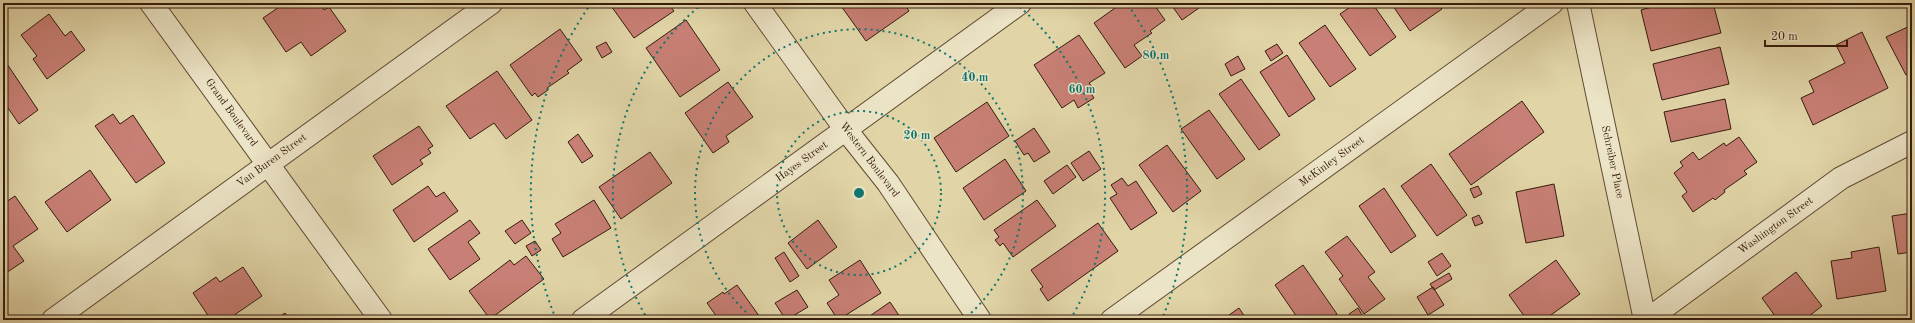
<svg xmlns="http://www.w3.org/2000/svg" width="1915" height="323" font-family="'Old Standard TT',serif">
	<rect width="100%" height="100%" fill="#e1d5a8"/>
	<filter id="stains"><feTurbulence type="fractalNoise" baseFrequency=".005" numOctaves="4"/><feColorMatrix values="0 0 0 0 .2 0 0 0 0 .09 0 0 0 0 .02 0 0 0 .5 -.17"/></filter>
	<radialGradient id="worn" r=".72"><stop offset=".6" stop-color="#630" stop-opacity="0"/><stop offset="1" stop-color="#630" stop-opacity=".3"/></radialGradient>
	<!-- building -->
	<path fill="#c87f75" stroke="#351b0c" d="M285,3H320L324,10L329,7L346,31L311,56L301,42L286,52L263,18Z
		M609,3H668L674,11L634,38Z
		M839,3H904L909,11L866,41Z
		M1122,3H1153L1165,20L1150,31L1152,33L1134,45L1142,56L1125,68L1094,23Z
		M1170,3H1206L1182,20Z
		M1356,3H1372L1396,37L1370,56L1340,14Z
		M1391,3H1437L1442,9L1410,31Z
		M1666,3H1713L1721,33L1651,51L1641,10Z
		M49,14L65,36L71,31L85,50L47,79L33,59L37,56L21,35Z
		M686,20L720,70L680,97L646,48Z
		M1325,25L1356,69L1330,87L1299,43Z
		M1912,25V72L1906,75L1886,37Z
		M560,29L582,60L567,71L569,73L547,88L548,90L538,97L535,93L532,96L510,65Z
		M1862,32L1888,88L1813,125L1801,98L1814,92L1809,81L1845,63L1836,45Z
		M1079,35L1105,73L1089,83L1092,87L1088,89L1094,98L1078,108L1074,100L1062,108L1034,65Z
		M606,42L612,52L602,58L596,47Z
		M1277,44L1283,53L1271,61L1265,51Z
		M1720,47L1729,84L1662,100L1653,64Z
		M1287,55L1315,99L1289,117L1260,72Z
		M1238,56L1245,69L1231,76L1225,64Z
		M3,58L38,110L19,124L8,108L3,112Z
		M497,71L532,120L506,139L494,123L470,139L446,106Z
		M1241,79L1280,135L1259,150L1219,94Z
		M728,82L753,117L726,136L729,142L713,153L685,113Z
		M1725,99L1731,129L1671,142L1664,112Z
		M1522,101L1544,132L1471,185L1449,154Z
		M987,102L1009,136L956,172L934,138Z
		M1209,110L1245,159L1217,179L1181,129Z
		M113,114L120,124L133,115L165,163L136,183L95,126Z
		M419,126L433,146L428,149L431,153L420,160L423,164L392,185L373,156Z
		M1034,128L1050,152L1034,162L1028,153L1024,155L1015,141Z
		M578,134L593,156L582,163L568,142Z
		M1739,137L1757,162L1744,171L1747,174L1724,190L1725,192L1715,200L1713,198L1693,212L1682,196L1687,192L1674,173L1683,166L1680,162L1693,152L1699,160L1724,143L1726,146Z
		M1167,145L1201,191L1173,212L1139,165Z
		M1089,151L1101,169L1083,181L1071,163Z
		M650,152L672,183L621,219L599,187Z
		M1005,159L1026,191L984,220L963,188Z
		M1431,164L1467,215L1437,236L1401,186Z
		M1067,165L1076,177L1053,194L1044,181Z
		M90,170L111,200L67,232L45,202Z
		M1122,178L1128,186L1136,181L1157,213L1131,230L1110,198L1117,194L1111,185Z
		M1554,184L1564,236L1526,243L1516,192Z
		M428,186L436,197L444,192L458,211L414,242L393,210Z
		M1478,186L1482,194L1474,198L1470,189Z
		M1384,188L1416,236L1391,253L1359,206Z
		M15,196L38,229L13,246L24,261L3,275V204Z
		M594,200L611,228L563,257L552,239L561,233L555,224Z
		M1037,200L1056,226L1013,257L1003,243L1000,246L995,240L999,237L994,230Z
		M1912,213V252L1898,254L1892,216Z
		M1479,215L1483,223L1475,226L1472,218Z
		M470,220L480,233L468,242L480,259L450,280L428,249Z
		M522,220L531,233L515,244L505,231Z
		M818,220L837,247L807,269L788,243Z
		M1098,223L1118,251L1048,301L1040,289L1043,287L1031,270Z
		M1347,236L1375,272L1368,277L1385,299L1364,314L1339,279L1343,276L1325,252Z
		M535,241L541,250L532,256L526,246Z
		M1879,247L1886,291L1837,299L1831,261L1852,258L1851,252Z
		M784,252L799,276L790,282L775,258Z
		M1442,253L1451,266L1437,276L1428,262Z
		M526,256L544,279L490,319L469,291L510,260L514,265Z
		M860,260L881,293L838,320L827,303L839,295L829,280Z
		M1556,260L1580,294L1544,320H1527L1509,295Z
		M1303,265L1337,314L1329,320H1299L1275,285Z
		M243,267L262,296L227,320H211L193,293L216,277L220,282Z
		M1796,272L1822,306L1804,320H1778L1762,298Z
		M1449,273L1452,279L1434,290L1430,284Z
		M737,285L762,320H719L707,303L723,292L724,294Z
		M1433,287L1444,305L1428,315L1417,297Z
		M797,290L808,307L786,320L775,303Z
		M890,302L902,320H864Z
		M1239,308L1247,320H1222Z
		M1358,308L1365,320H1354L1349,314Z
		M285,313L290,320H275Z"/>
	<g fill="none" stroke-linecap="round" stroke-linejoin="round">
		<!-- minor casing -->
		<g stroke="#604a33" stroke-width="24">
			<path id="minor" d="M151,3L381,320
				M755,3L846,130L888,183L980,320
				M1578,3L1645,320
				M53,320L491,3
				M583,320L1020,3
				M1112,320L1552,3
				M1647,320L1841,178L1912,142"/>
		</g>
		<!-- minor -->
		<use href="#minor" stroke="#ece4c6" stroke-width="22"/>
	</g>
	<!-- distance rings -->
	<g fill="none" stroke="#0f766e" stroke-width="2" stroke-dasharray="2 4">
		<circle cx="859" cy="193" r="82"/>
		<path d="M755 320A164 164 0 1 1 963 320"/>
		<path d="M648 320A246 246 0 0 1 703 3M1015 3A246 246 0 0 1 1070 320"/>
		<path d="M556 319A328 328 0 0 1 590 5M1128 5A328 328 0 0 1 1162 319"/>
	</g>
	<g text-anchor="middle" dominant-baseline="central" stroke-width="3" stroke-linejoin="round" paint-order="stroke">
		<!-- street labels -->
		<g font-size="11" fill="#351b0c" stroke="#ece4c6">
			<text transform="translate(231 113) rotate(54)">Grand Boulevard</text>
			<text transform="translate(869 160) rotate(53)">Western Boulevard</text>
			<text transform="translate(272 161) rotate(-36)">Van Buren Street</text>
			<text transform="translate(802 162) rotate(-36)">Hayes Street</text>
			<text transform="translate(1332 162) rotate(-36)">McKinley Street</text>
			<text transform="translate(1612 162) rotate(78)">Schreiber Place</text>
			<text transform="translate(1776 226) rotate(-36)">Washington Street</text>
		</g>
	</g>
	<circle cx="859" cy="193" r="6" fill="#0f766e" stroke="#ece4c6" stroke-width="2"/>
	<g font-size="12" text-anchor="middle" font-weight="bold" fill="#0f766e" stroke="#ece4c6" stroke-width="3" stroke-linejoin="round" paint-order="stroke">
		<text x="1156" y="59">80 m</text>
		<text x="975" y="81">40 m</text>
		<text x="1082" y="93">60 m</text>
		<text x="917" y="139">20 m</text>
	</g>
	<!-- margin -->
	<rect width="1915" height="323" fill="none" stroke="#e1d5a8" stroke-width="16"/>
	<rect x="4" y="4" width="1907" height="315" fill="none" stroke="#351b0c" stroke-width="2"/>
	<rect x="8" y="8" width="1899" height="307" fill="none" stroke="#351b0c"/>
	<!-- scale -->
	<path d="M1765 40v6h82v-6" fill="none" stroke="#351b0c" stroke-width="2"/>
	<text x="1771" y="40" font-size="12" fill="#351b0c" stroke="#ece4c6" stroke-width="3" paint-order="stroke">20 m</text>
	<rect width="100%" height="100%" filter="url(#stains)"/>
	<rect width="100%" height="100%" fill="url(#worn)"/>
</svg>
